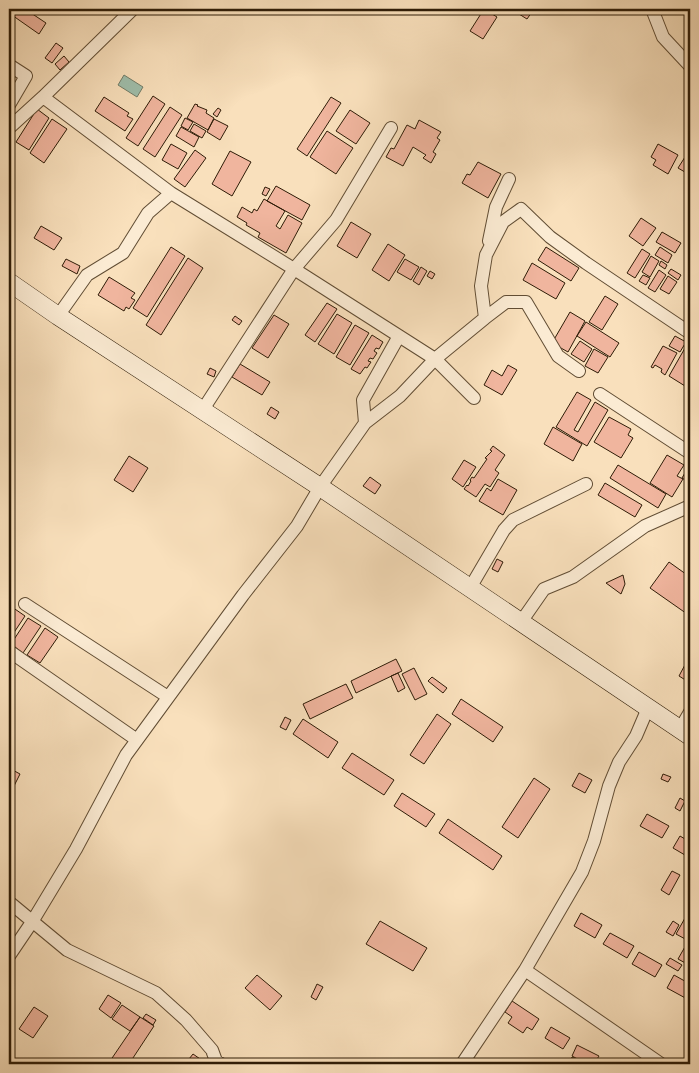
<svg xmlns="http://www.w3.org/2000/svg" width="699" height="1073" font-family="'Old Standard TT',serif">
	<rect width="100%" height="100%" fill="#f9e0bc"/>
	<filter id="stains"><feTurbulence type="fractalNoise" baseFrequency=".004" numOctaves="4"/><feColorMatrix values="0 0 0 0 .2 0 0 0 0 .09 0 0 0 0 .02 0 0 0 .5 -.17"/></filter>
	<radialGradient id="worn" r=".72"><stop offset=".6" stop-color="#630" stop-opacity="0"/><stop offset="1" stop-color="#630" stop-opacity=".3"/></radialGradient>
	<!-- water -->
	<path fill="#9fbeab" stroke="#727d69" d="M124,75L143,87L137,97L118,85Z"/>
	<!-- building -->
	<path fill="#f0b59e" stroke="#2e1c07" d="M12,9H25L46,23L39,34L9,13Z
		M484,9L497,17L483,39L470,31Z
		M511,9H534L527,19Z
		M56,43L63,48L52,63L45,58Z
		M64,56L69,62L60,70L55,64Z
		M153,96L165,104L138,146L126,138Z
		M104,97L129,113L127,116L133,119L125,131L95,111Z
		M331,97L341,103L307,156L297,149Z
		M195,104L198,105L197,106L207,110L206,113L214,118L208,130L187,118Z
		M170,107L182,115L155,157L143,149Z
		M218,108L221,110L217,117L213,114Z
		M37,109L49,118L29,150L16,142Z
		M350,110L370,123L356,144L336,131Z
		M185,118L193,122L188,130L181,126Z
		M52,119L67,129L44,163L30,153Z
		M214,119L228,126L220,140L207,132Z
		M419,120L441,132L437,138L440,140L433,152L436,154L431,163L423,158L426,155L413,147L403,166L386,157L391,148L394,149L407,125L415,129Z
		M194,124L206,131L202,138L190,131Z
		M181,127L199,137L194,147L176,136Z
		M327,131L353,148L336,174L310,157Z
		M171,144L187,153L178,169L162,160Z
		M658,144L678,155L668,174L653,165L656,160L651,157Z
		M195,150L206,158L185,187L174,179Z
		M230,151L251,162L232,196L212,184Z
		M685,157L690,160V175L678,168Z
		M478,162L501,174L488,198L462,183L467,174L470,175Z
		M276,186L310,205L302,220L267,201Z
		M265,187L270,189L266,196L262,194Z
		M264,199L285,211L276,226L280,229L288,215L302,223L286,253L258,237L260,233L246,225L247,223L237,217L242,207L252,213L254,209L257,211Z
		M641,218L656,228L643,246L629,236Z
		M351,222L371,234L357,258L337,246Z
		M41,226L62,238L54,250L34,238Z
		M662,232L681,243L675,253L656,242Z
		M388,244L405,255L389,281L372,270Z
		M171,247L185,256L147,317L133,308Z
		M546,247L579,268L571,281L538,260Z
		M660,247L672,255L668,263L655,255Z
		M642,249L650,254L635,278L627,273Z
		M651,256L659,261L650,277L642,272Z
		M188,258L203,268L161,335L146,325Z
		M66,259L80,266L77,274L62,266Z
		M405,259L419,267L411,280L397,272Z
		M661,261L667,265L665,269L659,265Z
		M532,263L565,283L556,299L523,280Z
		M421,267L427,271L419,285L413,281Z
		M671,269L681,275L678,280L668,273Z
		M659,270L666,275L655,292L648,288Z
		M430,271L435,274L432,279L427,276Z
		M643,275L650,278L646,285L639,281Z
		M668,276L677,282L669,294L660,289Z
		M109,277L135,293L131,298L135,300L129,309L126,307L124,311L98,295Z
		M605,296L618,304L602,330L589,322Z
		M327,303L337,309L315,342L305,335Z
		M570,312L585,321L568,352L552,343Z
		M337,314L352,323L334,354L318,344Z
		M274,315L289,324L268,358L252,348Z
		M235,316L242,321L239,325L232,320Z
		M586,322L619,343L610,357L577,336Z
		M355,325L369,333L350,365L336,357Z
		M372,335L383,342L379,349L376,348L374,351L377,353L373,359L370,358L368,361L371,362L367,368L365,367L360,374L351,369Z
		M675,336L686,342L680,352L669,346Z
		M580,341L592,349L584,362L571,354Z
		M663,346L677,353L665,375L661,372L662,369L655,365L653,368L651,367Z
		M685,348L690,351V376L685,386L669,376Z
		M594,349L608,357L598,373L585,366Z
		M240,364L270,382L262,395L232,377Z
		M508,365L517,370L502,395L484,385L492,370L502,376Z
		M210,368L216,371L214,377L207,374Z
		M577,392L591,400L574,430L578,432L595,402L608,410L587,446L556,427Z
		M271,407L279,412L275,419L267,414Z
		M609,417L631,429L628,435L633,438L621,458L594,442Z
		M553,427L582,444L573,461L544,444Z
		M493,446L505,455L495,470L499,473L490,487L485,484L476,497L464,489L467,485L468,486L471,481L470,480L472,477L474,478L487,459L485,458L492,451L490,450Z
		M667,455L684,465L677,476L683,479L672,497L650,483Z
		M129,456L148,468L133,492L114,480Z
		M464,460L476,467L463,487L452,479Z
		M618,465L666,494L658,508L610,478Z
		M689,466L690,467V483L682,478Z
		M370,477L381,485L375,494L363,486Z
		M498,479L517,490L503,515L479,501L487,488L491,491Z
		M605,483L642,505L635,517L598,495Z
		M497,559L503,562L498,572L492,569Z
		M669,562L690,577V616L650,588Z
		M623,575L625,584L621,594L606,583Z
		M12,607L25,616L9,640V613Z
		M28,618L41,626L23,653L11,644Z
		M45,628L58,637L40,663L27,655Z
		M396,659L402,671L356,693L351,681Z
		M687,661L690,663V675L687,681L679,676Z
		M414,668L427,694L415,700L402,674Z
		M398,673L405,688L398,692L391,676Z
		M432,677L447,688L443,693L428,681Z
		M346,684L353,698L310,719L303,704Z
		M461,699L503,727L493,742L452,714Z
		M437,714L451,724L424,764L410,755Z
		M285,717L291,720L286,730L280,727Z
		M303,719L338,742L328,758L293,734Z
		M352,753L394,780L384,795L342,768Z
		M9,768L20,774L12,790L9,788Z
		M579,773L592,780L585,793L572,786Z
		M663,774L671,777L668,782L661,779Z
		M534,778L550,789L518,838L502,827Z
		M402,793L435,814L426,827L394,806Z
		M680,798L685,801L680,811L675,808Z
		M647,814L669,826L662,838L640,826Z
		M448,819L502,856L493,870L439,833Z
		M680,836L690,842V858L673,848Z
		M672,871L680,875L669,895L661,890Z
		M581,913L602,925L595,938L574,926Z
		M685,918L690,921V934L687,940L676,934Z
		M380,921L427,948L413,971L366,944Z
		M673,921L679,925L673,936L666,932Z
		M610,933L634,946L627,958L603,944Z
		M690,938V962L689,965L678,959Z
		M639,952L662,965L655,977L632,964Z
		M670,958L682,965L678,971L666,964Z
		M257,975L282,996L270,1010L245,988Z
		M674,975L690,984V997L689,1000L667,988Z
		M317,984L323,987L316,1000L311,997Z
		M108,995L121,1003L111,1018L99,1009Z
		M512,1001L539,1019L532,1030L527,1027L523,1033L508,1023L512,1017L505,1012Z
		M122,1005L140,1017L130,1031L112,1019Z
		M34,1007L48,1016L33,1038L19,1029Z
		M146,1014L156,1020L153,1025L143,1018Z
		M140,1017L154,1026L129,1064H108Z
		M551,1027L570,1038L563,1049L545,1038Z
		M577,1045L599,1056L594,1064H587L572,1056Z
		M193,1054L203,1061L201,1064H185Z
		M572,1057L578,1060L575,1064L570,1061Z"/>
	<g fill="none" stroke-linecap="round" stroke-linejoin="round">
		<!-- street casing -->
		<g stroke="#614d34" stroke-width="14">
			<path id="street" d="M652,9L663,37L690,66
				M9,65L26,76L9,105
				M43,97L171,193L294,269L399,336
				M9,128L43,97L133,9
				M489,241L496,207L509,179
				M58,316L87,275L123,253L148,213L171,193
				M485,318L481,286L486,255L503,222L521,209L550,237L586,263L690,333
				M600,394L690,453
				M202,411L294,269L336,220L391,128
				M365,423L363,400L399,336L435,359L474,398
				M470,588L504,530L513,520L586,484
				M25,604L168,697
				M521,622L544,589L573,577L645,526L690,506
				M9,651L137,740
				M680,729L690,712
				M9,902L67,950L156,993L186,1020L212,1050L216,1061L221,1064
				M9,956L32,922L76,849L126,755L243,595L297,526L320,487L365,423L400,396L435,359L485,318L506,302H526L558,356L579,371
				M525,970L661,1064
				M462,1064L525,970L582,872L594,841L609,786L619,762L636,736L648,708"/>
		</g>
		<!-- secondary casing -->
		<g stroke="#2e1c07" stroke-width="19">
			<path id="secondary" d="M9,282L58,316L320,487L690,736"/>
		</g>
		<!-- street -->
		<use href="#street" stroke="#fbebd3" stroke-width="12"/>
		<!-- secondary -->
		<use href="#secondary" stroke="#fbebd3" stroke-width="18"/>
	</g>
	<!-- margin -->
	<rect width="699" height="1073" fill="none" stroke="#f9e0bc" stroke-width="30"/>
	<rect x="10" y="10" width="679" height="1053" fill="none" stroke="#2e1c07" stroke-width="2.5"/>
	<rect x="15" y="15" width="669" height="1043" fill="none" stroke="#2e1c07"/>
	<rect width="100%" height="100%" filter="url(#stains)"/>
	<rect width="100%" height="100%" fill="url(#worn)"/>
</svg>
